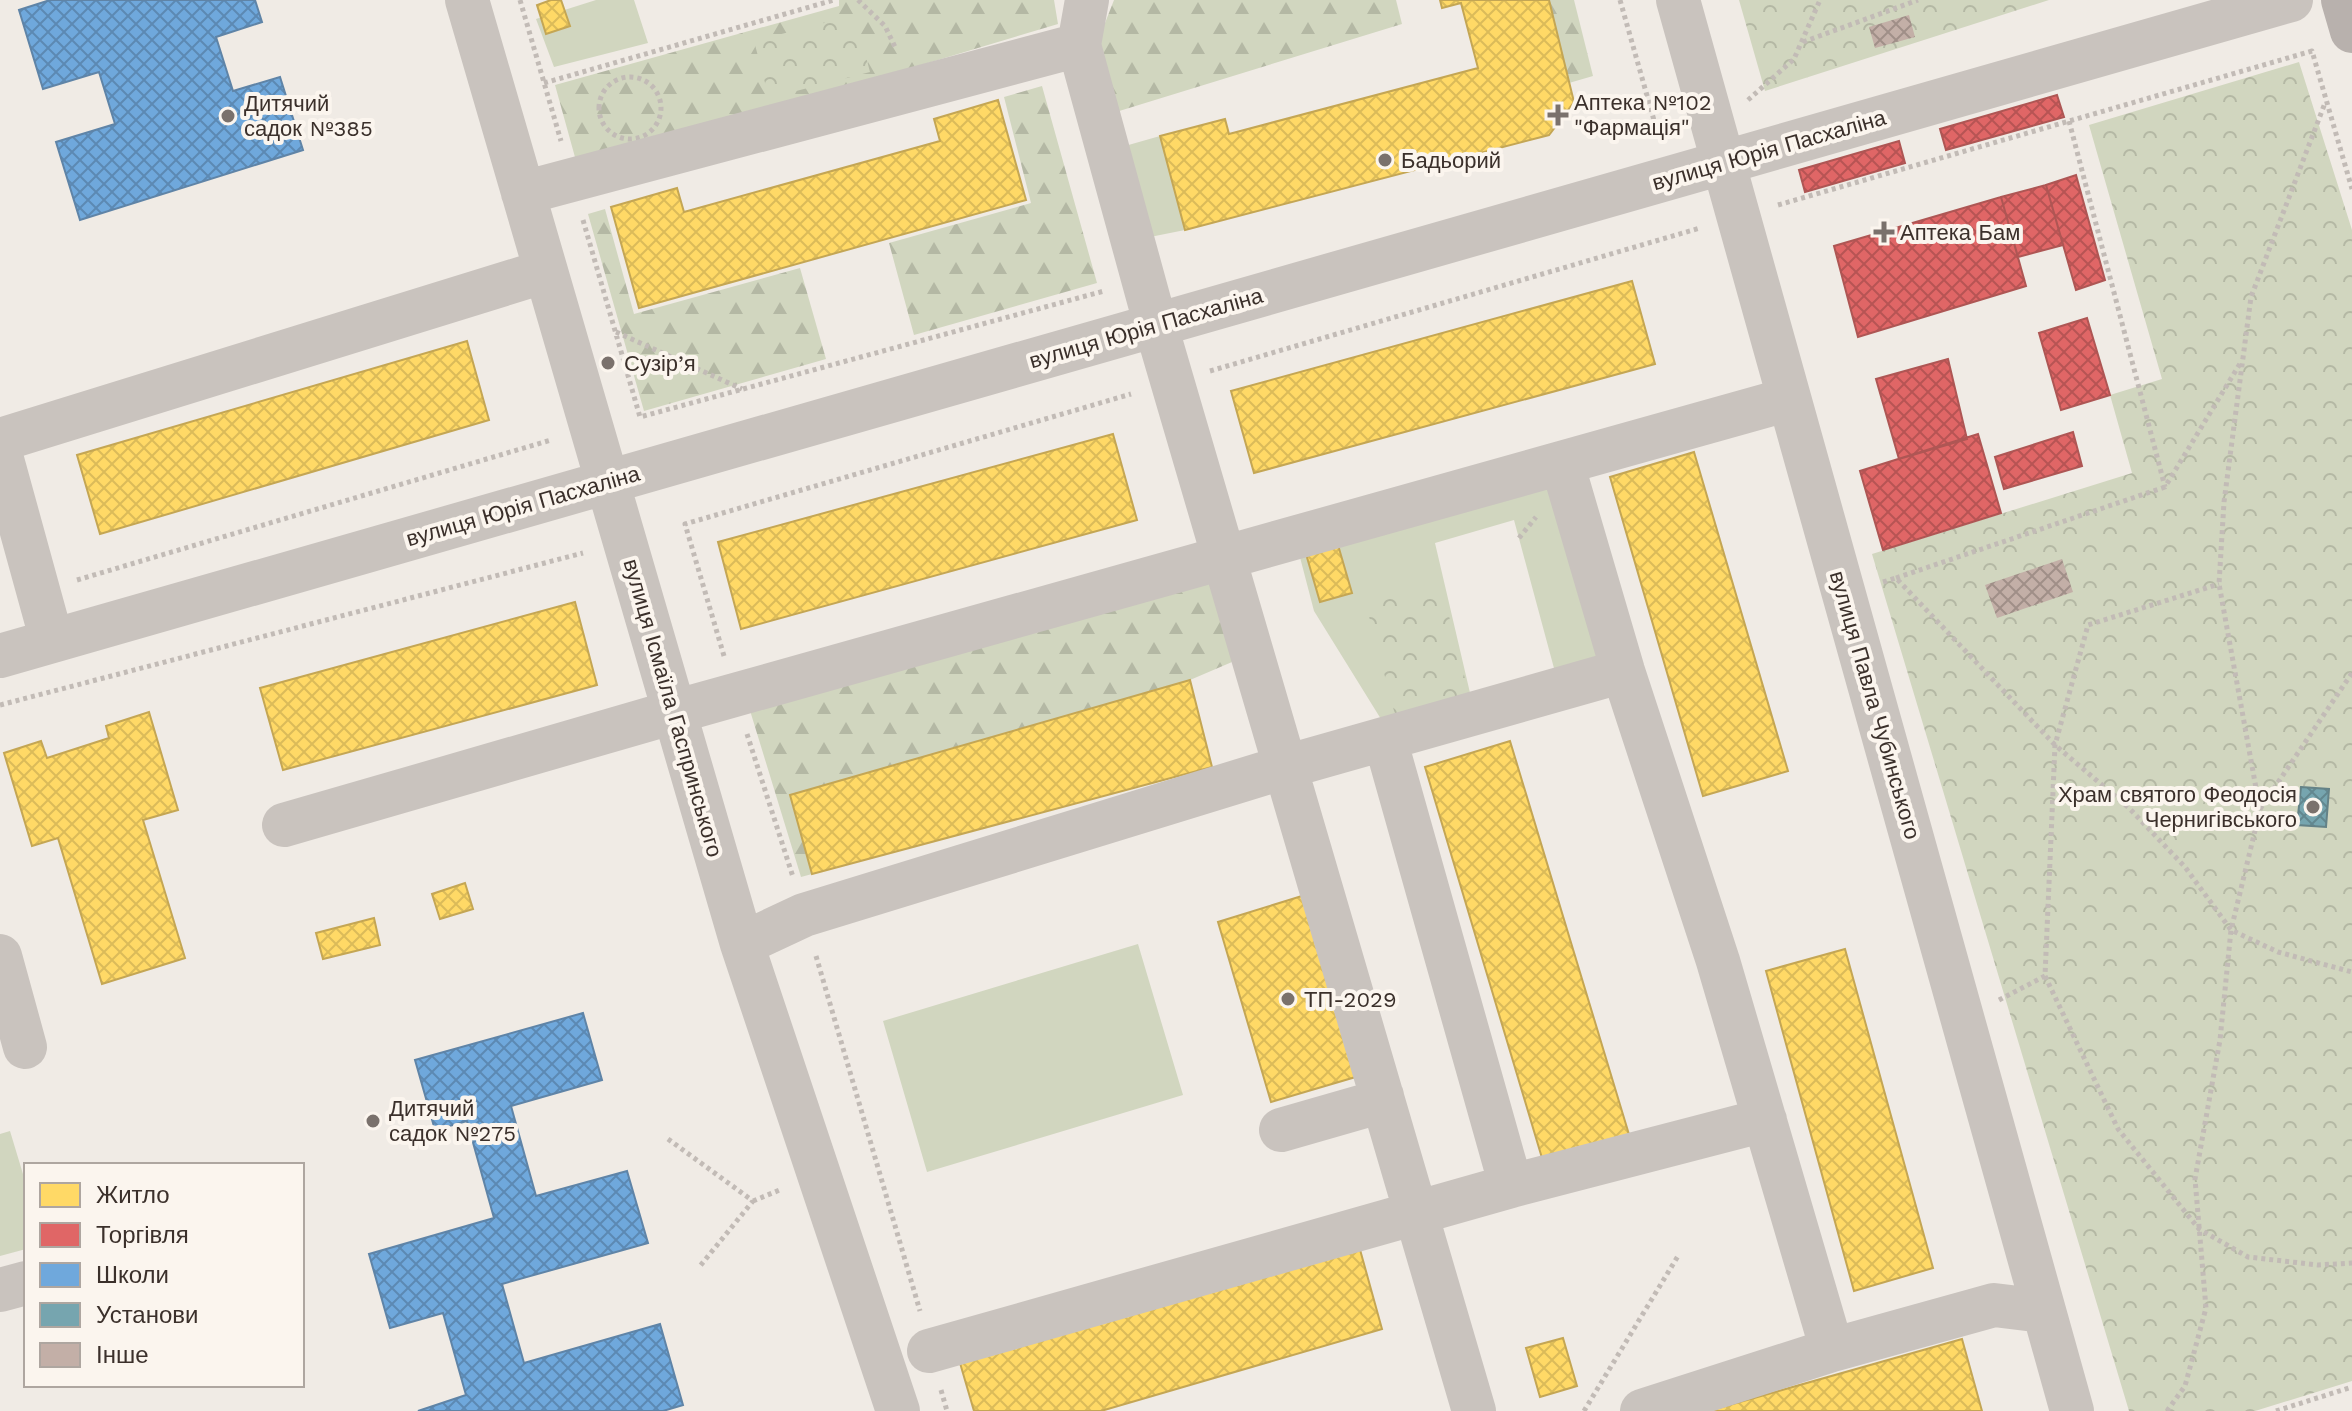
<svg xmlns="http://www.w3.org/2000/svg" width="2352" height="1411" font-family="'Work Sans',sans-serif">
	<defs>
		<pattern id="forest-firs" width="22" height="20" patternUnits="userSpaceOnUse" patternTransform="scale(2)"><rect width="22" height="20" fill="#d1d6bf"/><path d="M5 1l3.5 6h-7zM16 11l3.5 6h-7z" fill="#b4b8a4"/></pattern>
		<pattern id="park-crowns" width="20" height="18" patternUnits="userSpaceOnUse" patternTransform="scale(2)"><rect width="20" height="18" fill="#d1d6bf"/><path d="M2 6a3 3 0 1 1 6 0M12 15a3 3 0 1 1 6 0" fill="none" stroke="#b4b8a4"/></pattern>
		<pattern id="homes-cross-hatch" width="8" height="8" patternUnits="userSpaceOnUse" patternTransform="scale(2)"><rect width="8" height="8" fill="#ffd966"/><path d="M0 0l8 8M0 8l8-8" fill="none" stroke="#dbbb59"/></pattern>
		<pattern id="shops-cross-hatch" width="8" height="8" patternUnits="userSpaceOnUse" patternTransform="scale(2)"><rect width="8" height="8" fill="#e06666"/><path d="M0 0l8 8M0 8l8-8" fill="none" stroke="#b75454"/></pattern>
		<pattern id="schools-cross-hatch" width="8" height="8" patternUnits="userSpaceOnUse" patternTransform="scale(2)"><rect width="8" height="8" fill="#6fa8dc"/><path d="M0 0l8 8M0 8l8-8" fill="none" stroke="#5c89b3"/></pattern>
		<pattern id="public-cross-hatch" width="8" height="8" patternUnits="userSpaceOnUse" patternTransform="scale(2)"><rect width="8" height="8" fill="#76a5af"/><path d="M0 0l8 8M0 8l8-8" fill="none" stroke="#62878f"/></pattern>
		<pattern id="building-cross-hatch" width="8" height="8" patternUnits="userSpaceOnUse" patternTransform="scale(2)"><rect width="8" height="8" fill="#c3afa7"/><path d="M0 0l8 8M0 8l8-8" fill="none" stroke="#a08f88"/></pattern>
	</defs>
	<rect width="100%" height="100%" fill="#f0ebe5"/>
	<!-- grass -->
	<path fill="#d1d6bf" d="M596,0H634L648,43L554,67L536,19Z
		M1160,136L1185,230L1145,238L1118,148Z
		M1554,474L1614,663L1558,683L1514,520L1435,543L1474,710L1389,732L1314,611L1296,542Z
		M1138,944L1183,1095L927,1172L883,1021Z
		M10,1131L26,1184V1249L0,1256V1134Z"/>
	<!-- forest -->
	<path fill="url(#forest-firs)" d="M839,0H1054L1058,24L578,168L555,85L839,6Z
		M1114,0H1396L1402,24L1116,112L1098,41Z
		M1549,0H1574L1593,76L1569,83Z
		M1042,86L1097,283L914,335L889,243L1031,203L1004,97Z
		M605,209L634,314L800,268L826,359L644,411L588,214Z
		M1209,575L1239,659L1190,680L790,795L812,874L801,877L748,704Z"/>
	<!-- park -->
	<path fill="url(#park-crowns)" d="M1739,0H2049L1765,91Z
		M855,15L870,72L769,98L754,41Z
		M2299,62L2352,230V1381L2255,1411H2129L1872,554L2132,473L2110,395L2162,379L2089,125Z
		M1441,585L1472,706L1398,726L1366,605Z"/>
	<!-- homes -->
	<path fill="url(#homes-cross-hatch)" stroke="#c4a654" stroke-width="2" d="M551,0H561L570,26L546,34L537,5Z
		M1440,0H1549L1574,102L1549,135L1185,230L1160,136L1225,119L1229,134L1478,68L1461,3L1442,8Z
		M998,100L1026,200L639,308L611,207L677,188L684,212L940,141L934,119Z
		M1632,281L1655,364L1254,473L1231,391Z
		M467,341L489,420L100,534L77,455Z
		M1113,434L1137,520L741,629L718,542Z
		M1694,452L1788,771L1703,796L1610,477Z
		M1338,545L1352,593L1320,602L1306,554Z
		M575,602L597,685L283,770L260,688Z
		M1190,680L1212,767L812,874L790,795Z
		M149,712L178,810L143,820L185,958L102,984L58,838L32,846L4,753L41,741L47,758L109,738L106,726Z
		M1510,741L1631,1141L1545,1168L1425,767Z
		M465,883L473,909L440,919L432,894Z
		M1305,895L1359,1076L1271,1102L1218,922Z
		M374,918L380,945L323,959L316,933Z
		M1845,949L1933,1268L1854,1291L1766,971Z
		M1359,1246L1382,1329L1101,1411H974L960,1363Z
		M1563,1338L1577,1386L1540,1397L1526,1348Z
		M1962,1339L1982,1411H1708Z"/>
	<!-- shops -->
	<path fill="url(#shops-cross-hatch)" stroke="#ae5654" stroke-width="2" d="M2057,95L2064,117L1946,150L1940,129Z
		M1899,141L1905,163L1805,192L1799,170Z
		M2076,175L2105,280L2076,290L2046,185Z
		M2046,185L2063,245L2018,257L2001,197Z
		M2001,197L2026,286L1858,337L1834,246Z
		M2087,318L2110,395L2061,410L2039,333Z
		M1948,359L1967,439L1899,459L1876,379Z
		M2073,432L2082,466L2004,489L1995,457Z
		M1978,434L2001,513L1883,550L1860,471Z"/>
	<!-- schools -->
	<path fill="url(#schools-cross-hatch)" stroke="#5f84a7" stroke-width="2" d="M50,0H255L262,22L216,37L233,91L280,77L303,150L80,220L56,142L115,124L99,72L43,89L19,10Z
		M583,1013L602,1080L511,1106L536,1196L627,1171L648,1243L502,1284L524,1363L660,1324L683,1405L663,1411H418L466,1395L443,1313L390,1328L369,1254L494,1218L467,1121L435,1130L415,1060Z"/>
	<!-- public -->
	<path fill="url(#public-cross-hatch)" stroke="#648287" stroke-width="2" d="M2301,787L2329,789L2326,827L2297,825Z"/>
	<!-- building -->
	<path fill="url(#building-cross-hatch)" d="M1909,15L1915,37L1875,48L1869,27Z
		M2062,559L2073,592L1997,618L1985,585Z"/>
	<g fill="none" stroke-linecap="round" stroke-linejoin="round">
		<!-- path -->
		<path stroke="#c2bbb6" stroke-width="5" stroke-dasharray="4 4" stroke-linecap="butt" d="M520,0L561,141
			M858,0L885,26L896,49
			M1620,0L1659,138
			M1803,42L1918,0
			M599 108a31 31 0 1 1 62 0a31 31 0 1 1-62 0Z
			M544,83L834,0
			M1748,100L1794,59L1820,0
			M2069,121L2165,487
			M1778,205L2312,51L2352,189
			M583,220L640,417L1104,291
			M616,332L742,389
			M1210,371L1700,228
			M1519,538L1536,517
			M1896,578L2165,487L2241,362
			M77,580L551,440
			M1883,582L1896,578L2055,745L2129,808L2185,867L2231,930L2278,952L2352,972
			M724,656L685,524L1131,394
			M0,705L583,553
			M747,734L793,877
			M2260,809L2352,673
			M816,956L920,1311
			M2045,976L2118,1129L2199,1229L2248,1257L2318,1265L2352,1263
			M1999,1000L2045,976L2055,745L2088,625L2219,584
			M668,1139L753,1201L700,1266
			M753,1201L782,1189
			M941,1390L947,1411
			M1584,1411L1678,1256
			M2167,1411L2185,1386L2206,1308L2195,1179L2220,1040L2231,930L2260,810L2219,584L2224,502L2251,297L2325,103
			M2276,1411L2352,1387"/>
		<!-- minor -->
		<path stroke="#c9c3be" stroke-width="44" d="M467,0L742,944L898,1411
			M1087,0L1079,45L1156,326L1474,1411
			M1678,0L2072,1411
			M523,193L1079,45
			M0,440L546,271
			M0,452L52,641
			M1562,463L1623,671L1718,961L1832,1350
			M0,656L2291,0
			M284,825L674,712L1789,399
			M742,944L804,915L1285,767L1623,671
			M0,956L25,1047
			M1281,1130L1368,1105L1382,1096
			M1511,1186L1765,1120
			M0,1290L26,1283
			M929,1351L1511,1186L1385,739
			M1642,1411L1832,1350L1994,1305L2044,1311"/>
		<!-- major -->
		<path stroke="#b8b1ad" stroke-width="44" d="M2343,0L2352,31"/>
	</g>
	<!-- markers -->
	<g fill="#7a716c" stroke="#fbf5ee" stroke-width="3">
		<path d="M1554 103h8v8h8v8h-8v8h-8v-8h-8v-8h8z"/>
		<circle cx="228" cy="116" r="8"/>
		<circle cx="1385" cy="160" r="8"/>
		<path d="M1880 220h8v8h8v8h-8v8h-8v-8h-8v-8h8z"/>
		<circle cx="608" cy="363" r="8"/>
		<circle cx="2313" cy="807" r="8"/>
		<circle cx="1288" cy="999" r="8"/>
		<circle cx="373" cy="1121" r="8"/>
	</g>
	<g text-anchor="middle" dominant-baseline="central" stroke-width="8" stroke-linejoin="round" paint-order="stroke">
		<!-- poi labels -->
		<g font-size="22" fill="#3b302b" stroke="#fbf5ee" text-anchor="start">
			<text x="1574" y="102">Аптека №102<tspan x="1574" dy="25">"Фармація"</tspan></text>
			<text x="244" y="103">Дитячий<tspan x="244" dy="25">садок №385</tspan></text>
			<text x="1401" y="160">Бадьорий</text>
			<text x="1900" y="232">Аптека Бам</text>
			<text x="624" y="363">Сузір’я</text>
			<text x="2297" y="794" text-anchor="end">Храм святого Феодосія<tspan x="2297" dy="25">Чернигівського</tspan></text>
			<text x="1304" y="999">ТП-2029</text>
			<text x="389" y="1108">Дитячий<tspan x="389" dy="25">садок №275</tspan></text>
		</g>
		<!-- street labels -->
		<g font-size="22" fill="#3b302b" stroke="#fbf5ee">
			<text transform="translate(1769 150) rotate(-16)">вулиця Юрія Пасхаліна</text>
			<text transform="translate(1146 328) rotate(-16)">вулиця Юрія Пасхаліна</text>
			<text transform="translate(523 506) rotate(-16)">вулиця Юрія Пасхаліна</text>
			<text transform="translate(1875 705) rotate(74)">вулиця Павла Чубинського</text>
			<text transform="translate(673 708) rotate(74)">вулиця Ісмаїла Гаспринського</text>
		</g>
	</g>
	<!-- legend -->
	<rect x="24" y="1163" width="280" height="224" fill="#fbf5ee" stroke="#aea6a0" stroke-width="2"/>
	<rect x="40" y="1183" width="40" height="24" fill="#ffd966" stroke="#aea6a0" stroke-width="2"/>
	<text x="96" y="1203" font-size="24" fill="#3b302b">Житло</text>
	<rect x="40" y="1223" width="40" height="24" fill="#e06666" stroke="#aea6a0" stroke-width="2"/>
	<text x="96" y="1243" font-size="24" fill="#3b302b">Торгівля</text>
	<rect x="40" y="1263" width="40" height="24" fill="#6fa8dc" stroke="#aea6a0" stroke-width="2"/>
	<text x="96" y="1283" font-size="24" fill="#3b302b">Школи</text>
	<rect x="40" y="1303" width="40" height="24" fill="#76a5af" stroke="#aea6a0" stroke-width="2"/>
	<text x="96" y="1323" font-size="24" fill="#3b302b">Установи</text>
	<rect x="40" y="1343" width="40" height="24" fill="#c3afa7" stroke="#aea6a0" stroke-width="2"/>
	<text x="96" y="1363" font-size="24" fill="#3b302b">Інше</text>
</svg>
